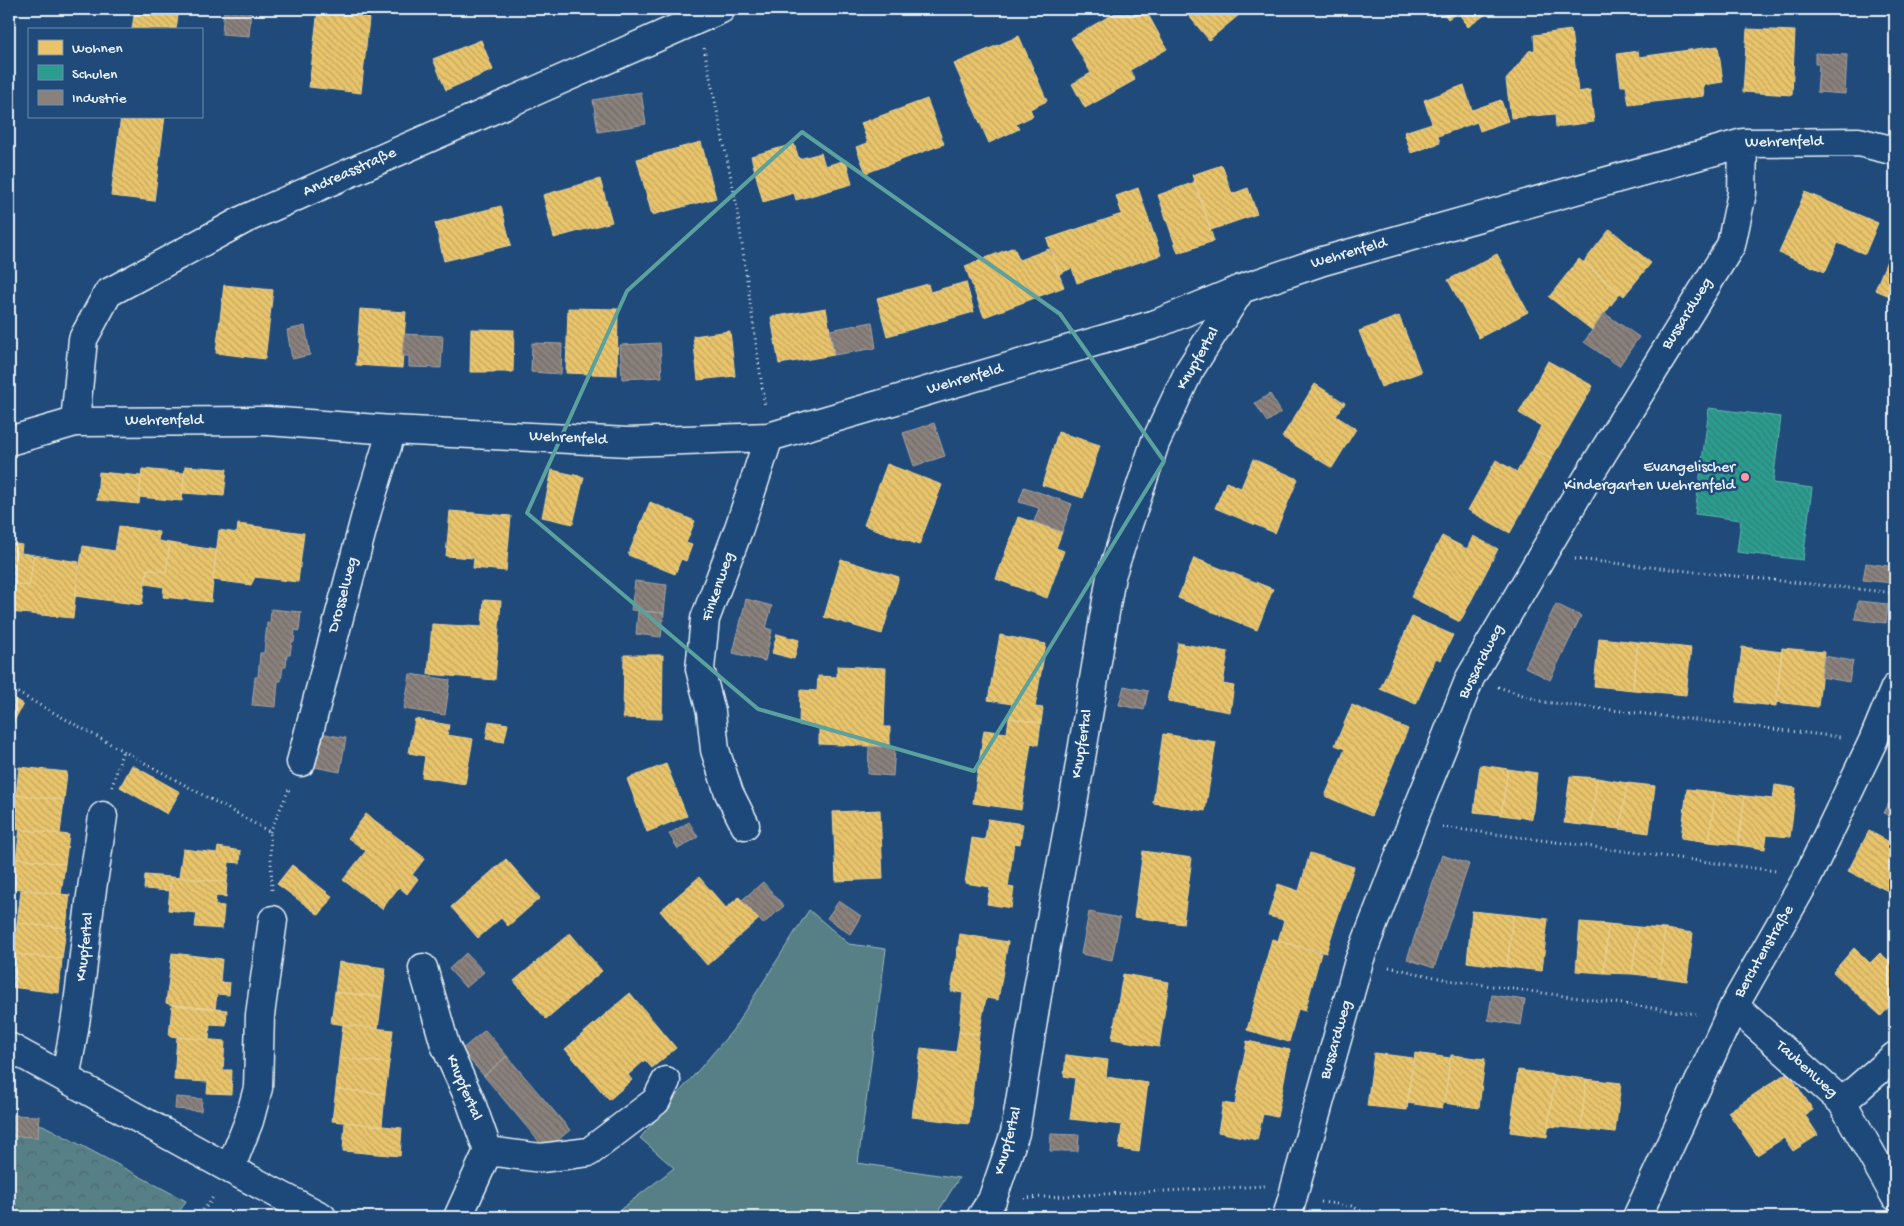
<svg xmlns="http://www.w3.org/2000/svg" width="1904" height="1226" font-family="'Gochi Hand',sans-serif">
	<defs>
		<pattern id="forest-crowns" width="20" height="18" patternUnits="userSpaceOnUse" patternTransform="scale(1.25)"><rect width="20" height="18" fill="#578086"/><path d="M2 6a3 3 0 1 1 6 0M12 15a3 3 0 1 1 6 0" fill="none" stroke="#4f676b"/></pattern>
		<pattern id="homes-back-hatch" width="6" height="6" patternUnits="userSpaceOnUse" patternTransform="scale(1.25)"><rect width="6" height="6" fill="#e9c46a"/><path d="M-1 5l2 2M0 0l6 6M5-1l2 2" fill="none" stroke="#c0a562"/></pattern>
		<pattern id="schools-back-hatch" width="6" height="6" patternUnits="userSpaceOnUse" patternTransform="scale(1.25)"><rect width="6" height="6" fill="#2a9d8f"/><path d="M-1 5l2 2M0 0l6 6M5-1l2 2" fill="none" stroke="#347f77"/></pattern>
		<pattern id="industry-back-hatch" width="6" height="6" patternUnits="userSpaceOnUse" patternTransform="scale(1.25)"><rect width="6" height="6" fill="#8a817c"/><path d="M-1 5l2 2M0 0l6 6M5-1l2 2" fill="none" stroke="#6f6a68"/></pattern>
	</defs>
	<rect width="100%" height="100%" fill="#1f4a7a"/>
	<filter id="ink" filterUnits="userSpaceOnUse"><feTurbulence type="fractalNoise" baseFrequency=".02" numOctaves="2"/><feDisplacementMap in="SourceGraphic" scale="10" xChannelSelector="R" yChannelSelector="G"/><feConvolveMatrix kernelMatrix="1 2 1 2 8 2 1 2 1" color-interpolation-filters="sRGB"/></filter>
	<g filter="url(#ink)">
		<!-- green -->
		<path fill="#578086" stroke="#a0b8bf" d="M809,910L849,944L886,949L858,1163L959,1178L935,1217H611L674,1168L640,1138L732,1031Z"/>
		<!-- forest -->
		<path fill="url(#forest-crowns)" stroke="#a0b8bf" d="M9,1121L43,1125L186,1201L180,1211L168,1217H9Z"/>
		<!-- homes -->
		<path fill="url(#homes-back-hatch)" stroke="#e9d295" d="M135,9H179L176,29H132Z
			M318,9H370L361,93L309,87Z
			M1122,9H1145L1167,49L1130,70L1135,80L1085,108L1072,84L1091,73L1071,38Z
			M1183,9H1246L1209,40Z
			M1441,9H1487L1489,12L1468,27L1458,12L1448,19Z
			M1747,29L1795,31L1792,95L1743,92Z
			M1571,30L1578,92L1590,90L1594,122L1556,127L1555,114L1511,118L1506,80L1529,51L1535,50L1534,35Z
			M1019,36L1047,101L1030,109L1033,116L1016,124L1019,129L989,143L954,64Z
			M481,40L493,70L446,90L433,59Z
			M1718,46L1723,82L1703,85L1704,96L1629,105L1626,86H1621L1617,54L1638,51L1639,57Z
			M1464,85L1472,110L1501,100L1508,121L1480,131L1477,122L1438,136L1440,143L1411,153L1404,132L1432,123L1424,100Z
			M927,99L944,144L866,173L856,147L868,143L861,123Z
			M121,116H165L154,201L111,196Z
			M701,142L716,198L652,215L637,159Z
			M794,144L799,159L821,153L825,166L846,160L852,184L796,200L794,193L763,202L751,156Z
			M1222,165L1232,194L1248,188L1257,214L1211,230L1192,175Z
			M600,179L612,222L554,238L543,195Z
			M1195,182L1214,241L1178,253L1158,195Z
			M1138,188L1161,255L1077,283L1072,268L1059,274L1047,239L1122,214L1116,196Z
			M1805,192L1878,223L1865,254L1838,243L1825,272L1779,253Z
			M501,206L511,245L444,261L435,223Z
			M1610,229L1651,263L1624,296L1583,263Z
			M1893,246L1895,248V298L1875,290Z
			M1014,247L1019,260L1049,249L1064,287L984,317L965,266Z
			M1497,254L1528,312L1479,338L1448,280Z
			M1579,259L1621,292L1592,330L1549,297Z
			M966,282L974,312L887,336L877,298L928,284L930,292Z
			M224,285L273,290L265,359L216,353Z
			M568,308L618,309L617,375L566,373Z
			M826,308L834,355L779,364L771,317Z
			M360,309L406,312L402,368L356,365Z
			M1399,316L1421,372L1381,387L1359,331Z
			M471,329L514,330L513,372H470Z
			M730,331L735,376L698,380L693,336Z
			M1548,361L1593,386L1551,459L1531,447L1541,426L1519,413Z
			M1315,384L1345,403L1336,416L1356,429L1332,468L1282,437Z
			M1058,432L1100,445L1083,498L1042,485Z
			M1531,447L1551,459L1510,533L1468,510L1496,460L1517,472Z
			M1253,459L1298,479L1275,533L1215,508L1226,482L1241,488Z
			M887,464L942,485L919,545L864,525Z
			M185,466L227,469L224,496L183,493Z
			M142,469L184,473L182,501L139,497Z
			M552,470L584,477L573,524L542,517Z
			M99,472L141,476L139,504L97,500Z
			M650,502L695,521L686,543L692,545L686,561L681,559L675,574L628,555Z
			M450,511L511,516L506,571L473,568L474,558L446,556Z
			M1018,517L1062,532L1056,548L1064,551L1047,598L996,579Z
			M238,524L304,533L298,582L255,577L251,585L213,580L219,530L237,533Z
			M119,526L159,532L158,541L170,543L166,572L147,569L142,605L75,596L83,546L115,551Z
			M1442,536L1467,549L1473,536L1498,549L1460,622L1411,597Z
			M9,543L22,545L21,553L34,555L29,586L10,583L9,594Z
			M170,543L216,550L211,602L163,597L164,587L146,584L147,569L166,572Z
			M34,555L79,562L73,618L9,612L10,583L29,586Z
			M1194,558L1273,589L1257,630L1178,598Z
			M841,559L899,577L882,634L824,617Z
			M484,600L501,601L495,680L428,674L432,624L482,627Z
			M1412,617L1453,635L1441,660L1436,658L1416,704L1380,689Z
			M777,634L799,640L794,659L772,653Z
			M1000,635L1046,644L1035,707L1043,708L1041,723L1009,718L1012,704L988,700Z
			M1599,638L1638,642L1633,690L1594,686Z
			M1638,642L1691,648L1686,695L1633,690Z
			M1178,643L1228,652L1223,684L1234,686L1230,712L1168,701Z
			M1742,647L1782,652L1776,706L1736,702Z
			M1782,648L1824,652L1818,707L1776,702Z
			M624,655H663L662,719L623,718Z
			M837,666L886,668L884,727H890V747L819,744V726L799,725L800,690L817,691L818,676L837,677Z
			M9,696L23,704L12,725L9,723Z
			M1352,705L1408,729L1371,816L1325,796L1345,749L1335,745Z
			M1009,718L1041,723L1038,745L1031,743L1021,810L973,803L984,730L1007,733Z
			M415,719L449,725L447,735L473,739L465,784L422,777L425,756L409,753Z
			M489,721L508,724L504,742L486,739Z
			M1163,734L1216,742L1205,811L1153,803Z
			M666,764L687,816L647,832L627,779Z
			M132,765L180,792L167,814L120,787Z
			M1480,765L1508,769L1501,815L1474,812Z
			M19,767L67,772L64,800L16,795Z
			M1508,769L1537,773L1532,819L1501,815Z
			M1570,776L1597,778L1591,826L1564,823Z
			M1597,778L1627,783L1620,829L1591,826Z
			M1627,783L1655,786L1649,833L1620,829Z
			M1775,785L1796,788L1790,837L1767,835L1765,849L1738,845L1745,796L1773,799Z
			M1687,789L1715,792L1709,842L1681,838Z
			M1715,792L1745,796L1738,845L1709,842Z
			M16,795L64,800L60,834L12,829Z
			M880,810L883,879L836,881L833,812Z
			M366,814L425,858L412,875L418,879L407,894L399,887L382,909L343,880L366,851L348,838Z
			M988,819L1023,824L1020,844L1014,843L1008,887L1014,888L1011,908L987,904L990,887L965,883L972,838L985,840Z
			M20,829L69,835L65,864L16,858Z
			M1869,831L1895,845V881L1890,892L1848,871Z
			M218,847L241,851L240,863L229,862L227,882L179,877L183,849L217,853Z
			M1143,851L1192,858L1183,924L1134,917Z
			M1310,853L1354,867L1326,953L1278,941L1284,920L1268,916L1278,884L1299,891Z
			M16,858L65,864L61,894L13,888Z
			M506,859L540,898L508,926L501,918L478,938L451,907Z
			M292,865L333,897L319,915L277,884Z
			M145,875L171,877L170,891L144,889Z
			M171,877L227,882L226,897L216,896L215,905L224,906L222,929L195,927L197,913L168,910Z
			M699,877L726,908L739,897L759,919L707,965L660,911Z
			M21,890L70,895L66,928L17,923Z
			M1472,911L1513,915L1507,967L1467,962Z
			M1513,915L1548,919L1542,971L1507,967Z
			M1580,922L1608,924L1604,973L1576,971Z
			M17,923L66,928L62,959L14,954Z
			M1608,924L1638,927L1632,974L1604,973Z
			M1638,927L1665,929L1659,977L1632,974Z
			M1665,929L1693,933L1687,981L1659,977Z
			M570,933L602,971L546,1019L514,981Z
			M960,934L1008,942L998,1000L986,998L979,1034L959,1032L963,993L951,991Z
			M1272,939L1321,953L1305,1011L1298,1009L1289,1042L1247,1030Z
			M1854,948L1870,963L1880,953L1888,960L1895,952V1000L1881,1016L1833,972Z
			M172,953L222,959L220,982L230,983L229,995L217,994L215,1009L172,1005L166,1003Z
			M14,954L62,959L59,993L10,987Z
			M339,962L386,968L382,997L335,992Z
			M1123,974L1169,982L1159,1047L1112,1039Z
			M335,992L382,997L378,1029L331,1023Z
			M630,993L676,1048L652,1068L645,1060L628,1075L632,1080L609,1100L565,1049Z
			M172,1005L227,1010L226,1025L210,1024L209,1040L169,1036Z
			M343,1025L393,1030L389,1063L339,1058Z
			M959,1032L979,1034L969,1124L912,1117L921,1048L956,1052Z
			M177,1037L225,1041L223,1070H232L231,1094L207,1093L208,1082L174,1080Z
			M1247,1041L1290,1050L1277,1117L1263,1114L1257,1140L1218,1132L1223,1103L1235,1105Z
			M1374,1053L1413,1058L1407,1110L1367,1106Z
			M1415,1053L1450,1058L1444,1103L1442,1108L1407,1103Z
			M1066,1055L1108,1060L1106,1077L1148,1083L1139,1152L1119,1149L1122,1125L1070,1119L1075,1078L1064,1076Z
			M1451,1055L1485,1059L1479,1108L1444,1103Z
			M339,1058L389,1063L385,1094L336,1089Z
			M1518,1070L1555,1075L1547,1137L1510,1132Z
			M1788,1072L1813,1110L1805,1115L1818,1135L1793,1151L1784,1138L1757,1155L1728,1112Z
			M1555,1075L1586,1079L1581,1129L1548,1126Z
			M1586,1079L1621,1083L1615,1133L1581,1129Z
			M336,1089L385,1094L382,1126L332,1121Z
			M345,1122L402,1128L400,1156L343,1151Z"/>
		<!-- schools -->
		<path fill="url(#schools-back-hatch)" stroke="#63b6ae" d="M1709,408L1781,417L1773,483L1812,488L1803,560L1737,552L1741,520L1695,514Z"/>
		<!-- industry -->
		<path fill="url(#industry-back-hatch)" stroke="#a6a3a1" d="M224,9H251L249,36L222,34Z
			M1815,53L1847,55L1845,94L1817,92L1819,64H1815Z
			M641,92L646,124L598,132L593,100Z
			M1604,313L1639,337L1619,366L1584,342Z
			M872,322L876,348L834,355L830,330Z
			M305,326L310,355L292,359L287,330Z
			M404,334L443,336L441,368L409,367V356H402Z
			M532,343L562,344L561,374L531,372Z
			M660,343L662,377L622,379L620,345Z
			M1270,394L1281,412L1267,422L1255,403Z
			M934,423L945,456L914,466L903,433Z
			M1024,487L1072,504L1062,532L1034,522L1039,508L1019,502Z
			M1866,563L1895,567L1893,583L1863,580Z
			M635,581L667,585L664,613L631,610Z
			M746,599L772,606L766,628L772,630L765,661L733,653Z
			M1858,601L1888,604L1886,623L1855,619Z
			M1556,604L1581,616L1550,680L1525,667Z
			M271,609L301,612L299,631L295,630L294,642L292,641L290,655H287L286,667H283L281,681H278L276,707L252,705L255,677H258L260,653H264L267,623H270Z
			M638,611L664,613L661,637L636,634Z
			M1824,656L1853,661L1849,682L1821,677Z
			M410,674L450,680L445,715L404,709Z
			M1124,686L1148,691L1144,710L1119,705Z
			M315,732L346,738L340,772L309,766Z
			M869,746L895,747L893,776L868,774Z
			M1895,792V819L1884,813Z
			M689,822L698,837L678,849L669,834Z
			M1442,855L1469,864L1434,968L1407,959Z
			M763,882L784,906L763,924L742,900Z
			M839,901L861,916L850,934L827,918Z
			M1089,912L1120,918L1112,960L1081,954Z
			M466,953L484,972L466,988L449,969Z
			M1492,995L1525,1000L1521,1025L1488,1020Z
			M485,1030L507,1056L484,1076L461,1050Z
			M507,1056L570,1130L546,1150L484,1076Z
			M176,1097L202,1099L201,1111L175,1109Z
			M9,1115L39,1116L38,1137L9,1136Z
			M1051,1134L1079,1135L1078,1151H1050Z"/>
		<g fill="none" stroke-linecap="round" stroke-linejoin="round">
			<!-- minor casing -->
			<g stroke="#e8f1f8" stroke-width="31">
				<path id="minor" d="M75,422L83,339L108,293L245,219L721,9
					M9,441L75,422L267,421L392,430L628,442L769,437L1156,324L1241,289L1323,261L1743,143L1859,142L1895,151
					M301,762L367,511L392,430
					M745,825L729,793L715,750L711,712L700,669L705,619L739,528L769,437
					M423,968L445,1045L470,1100L488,1151L458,1217
					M1734,1006L1842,1102L1895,1196
					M9,1047L230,1169L322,1217
					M65,1077C78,1018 83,963 90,903C94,874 99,845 103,816
					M1842,1102L1895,1056
					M488,1151L541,1158L589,1152L656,1101L666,1081
					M230,1169L249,1121L258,1088L260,1015L273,920
					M981,1217L992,1200L1015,1133L1039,983L1078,776L1111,576L1155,443L1189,371L1241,289
					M1287,1217L1359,961L1412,823L1470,678L1591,472L1731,245L1742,193L1743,143
					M1637,1217L1734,1006L1808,876L1873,741L1895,688"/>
			</g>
			<!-- path -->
			<path stroke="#e8f1f8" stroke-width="3" stroke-dasharray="1 4" stroke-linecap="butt" d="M704,48L736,202L765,407
				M1575,559L1895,593
				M1498,687L1544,702L1840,737
				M9,688L270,832L272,890
				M112,787L123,750
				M1442,827L1776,871
				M270,832L289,789
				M1389,967L1448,980L1696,1014
				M1024,1198L1265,1186
				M1321,1202L1351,1206L1373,1217
				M195,1217L209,1204L214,1195"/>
			<!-- minor -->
			<use href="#minor" stroke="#1f4a7a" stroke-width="28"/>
		</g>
	</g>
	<!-- marked area -->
	<path fill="none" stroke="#5ba19e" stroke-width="4" stroke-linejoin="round" d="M802,132L1060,314L1164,461L974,771L758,709L527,513L627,291Z"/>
	<!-- markers -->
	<circle fill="#ff9aa2" stroke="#1f4a7a" stroke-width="2" cx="1745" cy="477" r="5"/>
	<g text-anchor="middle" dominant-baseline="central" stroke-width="5" stroke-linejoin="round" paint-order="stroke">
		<!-- street labels -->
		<g font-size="16" fill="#e8f1f8" stroke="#1f4a7a">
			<text transform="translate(1784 143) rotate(-1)">Wehrenfeld</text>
			<text transform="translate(350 173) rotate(-24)">Andreasstraße</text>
			<text transform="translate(1349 254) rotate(-16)">Wehrenfeld</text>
			<text transform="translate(1688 314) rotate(-58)">Bussardweg</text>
			<text transform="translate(1199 359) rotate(-60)">Knupfertal</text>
			<text transform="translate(965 380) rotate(-16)">Wehrenfeld</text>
			<text x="164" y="421">Wehrenfeld</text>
			<text transform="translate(568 439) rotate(3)">Wehrenfeld</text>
			<text transform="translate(719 587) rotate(-71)">Finkenweg</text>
			<text transform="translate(344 595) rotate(-75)">Drosselweg</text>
			<text transform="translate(1482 662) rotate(-63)">Bussardweg</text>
			<text transform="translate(1083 744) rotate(-81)">Knupfertal</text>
			<text transform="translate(86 947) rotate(-84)">Knupfertal</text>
			<text transform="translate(1765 952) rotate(-60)">Berchtenstraße</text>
			<text transform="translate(1337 1040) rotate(-74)">Bussardweg</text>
			<text transform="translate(1806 1070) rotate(42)">Taubenweg</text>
			<text transform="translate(463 1088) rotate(67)">Knupfertal</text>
			<text transform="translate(1009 1141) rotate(-75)">Knupfertal</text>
		</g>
		<!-- poi labels -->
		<g font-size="16" fill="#e8f1f8" stroke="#1f4a7a" text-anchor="end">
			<text x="1735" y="468">Evangelischer<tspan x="1735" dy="18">Kindergarten Wehrenfeld</tspan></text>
		</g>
	</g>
	<!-- margin -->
	<rect width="1904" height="1226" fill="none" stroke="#1f4a7a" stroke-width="30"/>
	<rect x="15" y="15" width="1874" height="1196" fill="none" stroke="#e8f1f8" stroke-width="2" filter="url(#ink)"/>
	<!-- legend -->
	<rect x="28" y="28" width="175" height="90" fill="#1f4a7a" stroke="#6f8dac"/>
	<rect x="38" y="40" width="25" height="15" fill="#e9c46a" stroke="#6f8dac"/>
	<text x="72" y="52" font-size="15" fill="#e8f1f8">Wohnen</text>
	<rect x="38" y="65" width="25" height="15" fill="#2a9d8f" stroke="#6f8dac"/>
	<text x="72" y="78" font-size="15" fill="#e8f1f8">Schulen</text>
	<rect x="38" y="90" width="25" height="15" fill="#8a817c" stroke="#6f8dac"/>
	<text x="72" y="102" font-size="15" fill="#e8f1f8">Industrie</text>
</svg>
